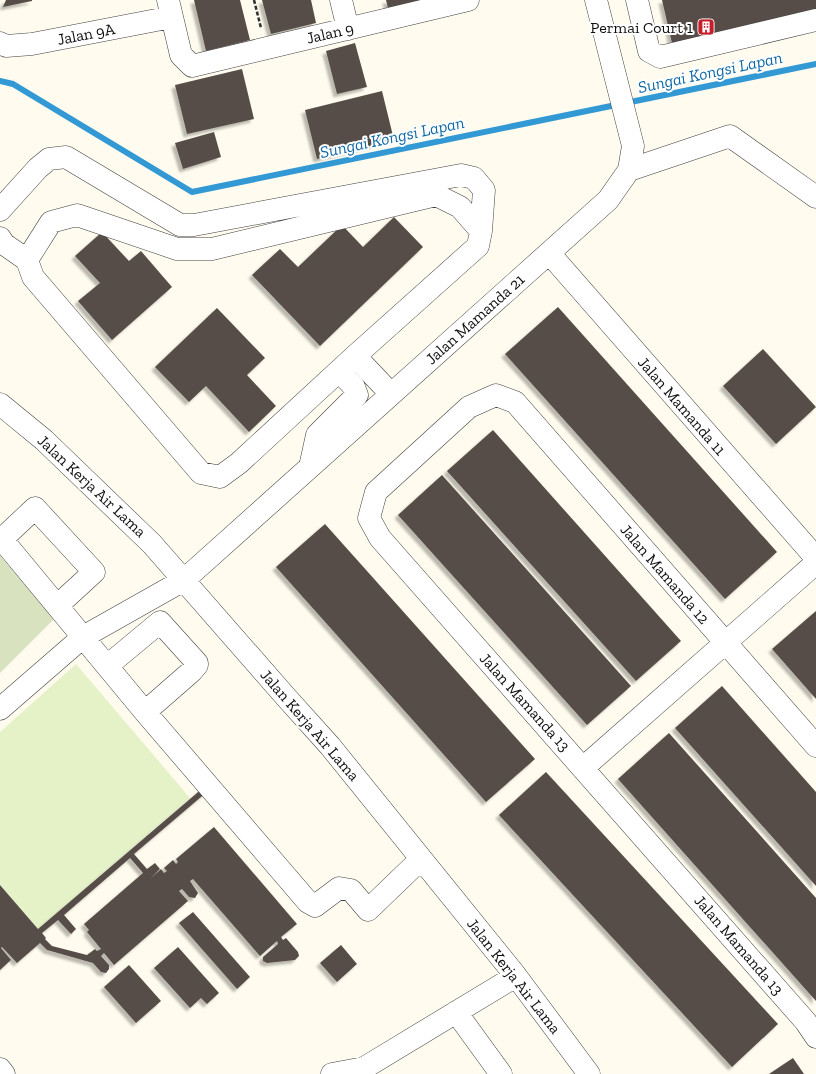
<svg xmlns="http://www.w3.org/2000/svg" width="816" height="1074" font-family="'Zilla Slab',serif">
	<defs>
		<filter id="shadow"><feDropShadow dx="-3.5" dy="3.5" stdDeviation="1" flood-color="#0004"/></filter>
	</defs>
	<rect width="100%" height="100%" fill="#fffbee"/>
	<!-- cemetery -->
	<path fill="#d8e2be" d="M0,556L54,619L0,673Z"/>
	<!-- pitch -->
	<path fill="#e5f2c8" d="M76,664L190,798L38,929L0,885V732Z"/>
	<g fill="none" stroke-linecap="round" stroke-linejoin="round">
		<!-- stream -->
		<path stroke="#3399d4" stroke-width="6" d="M0,81L13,84L192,192L816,64"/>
	</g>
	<!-- building -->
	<path fill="#574e49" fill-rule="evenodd" filter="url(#shadow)" d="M6,0H32V1L3,7Z
		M194,0H240L250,40L206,51Z
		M262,0H311L316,23L271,34Z
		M386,0H420V1L388,8Z
		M662,0H816V10L672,43Z
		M355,43L367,87L337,94L326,51Z
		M242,69L254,119L187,134L175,85Z
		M382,91L394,140L317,159L305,110Z
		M214,132L221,157L183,169L175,143Z
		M394,217L423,247L320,346L252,275L280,249L298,267L342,225L363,247Z
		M102,232L129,261L141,251L172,287L112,340L78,301L100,283L75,256Z
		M558,307L777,552L725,599L505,354Z
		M217,308L265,358L247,375L276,406L249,432L206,386L189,402L155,367Z
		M763,349L816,407L776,444L723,386Z
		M493,430L681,641L636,681L447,471Z
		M442,475L631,686L587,725L398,515Z
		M325,524L535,759L486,802L276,567Z
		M816,611V699L772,649Z
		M722,686L816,792V886L675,728Z
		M669,733L816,898V1001L618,779Z
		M546,772L778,1024L732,1067L499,815Z
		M204,787L208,791L134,854L147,869L155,863L160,869L150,879L161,869L164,873L167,871L164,868L173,860L176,864L178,862L176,859L214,827L297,924L281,937L283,940L286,938L298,952L299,956L295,960L267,963L263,961V957L278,944L277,941L260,956L193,879L190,881L198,893L195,898L189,897L182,889L179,891L188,901L114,965L104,953L101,956L109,965V969L106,973L101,972L93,963L47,950L40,943L17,963L2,947L1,948L11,960L0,970V885L38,929ZM130,858L143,873L84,924L89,930L87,932L101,949L97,951L95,949L87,955L52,946L45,939L46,938L42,933L58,920L71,934L76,929L64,915Z
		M193,912L250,977L237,989L179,923Z
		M341,945L357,964L337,982L320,963Z
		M178,947L219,993L207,1004L201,998L190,1008L154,968Z
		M129,965L161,1001L136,1023L104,987Z
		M793,1058L804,1074H769Z"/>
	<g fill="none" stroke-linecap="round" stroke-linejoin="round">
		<!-- minor casing -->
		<g stroke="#414141" stroke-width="23">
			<path id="minor" d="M168,0L181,55L192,66L468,0
				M341,0L348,29
				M637,0L649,51L660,57L816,20
				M0,43L6,46L32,44L172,17
				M629,170L730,136L816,197
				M436,195L460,207L481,231L478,246L355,356L239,463L220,477L201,473L33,277L27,260L51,222L77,215L177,249H212Z
				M0,210L38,168L49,159L66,157L180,225H194L461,175L474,178L484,190L481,231
				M0,238L4,244L27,260
				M549,253L816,558
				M355,356L391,394
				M0,404L44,440L152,544L285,696L330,746L516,976L589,1074
				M310,467L317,435L357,395L354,387L339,371
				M0,537L145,712L308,902L315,906L339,888L351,890L368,910L421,859
				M2,539L35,508L94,572L57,606
				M107,666L160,622L197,663V665L192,671L145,712
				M0,709L83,637L184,580L608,200L629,170L633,146L596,0
				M816,746L515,402L496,395L469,407L376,492L369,518L380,538L806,1022L816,1037
				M583,768L816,563
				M456,1012L501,1074
				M0,1069L4,1074
				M332,1074L364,1068L516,976"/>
		</g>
		<!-- path -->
		<path stroke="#303030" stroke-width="2.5" stroke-dasharray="4 2" stroke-linecap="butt" d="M254,0L261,28"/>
		<!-- minor -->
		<use href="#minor" stroke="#fff" stroke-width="22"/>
	</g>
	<!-- icons -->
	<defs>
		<g id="building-square" transform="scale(0.9)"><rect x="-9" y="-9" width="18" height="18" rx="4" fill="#c51f2c" stroke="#fff"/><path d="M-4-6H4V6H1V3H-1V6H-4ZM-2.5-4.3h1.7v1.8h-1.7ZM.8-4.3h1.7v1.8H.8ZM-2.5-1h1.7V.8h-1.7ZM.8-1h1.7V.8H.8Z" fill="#fff"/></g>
	</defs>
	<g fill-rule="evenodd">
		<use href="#building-square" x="706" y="27"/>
	</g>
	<g text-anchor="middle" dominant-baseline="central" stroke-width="4" stroke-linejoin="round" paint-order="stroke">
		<!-- poi labels -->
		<g font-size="16" fill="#0e0e0e" stroke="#fff" text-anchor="end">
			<text x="693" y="27">Permai Court 1</text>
		</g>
		<!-- street labels -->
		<g font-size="16" fill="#0e0e0e" stroke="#fff">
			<text transform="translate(330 33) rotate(-13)">Jalan 9</text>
			<text transform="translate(86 34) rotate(-11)">Jalan 9A</text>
			<text transform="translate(475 319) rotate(-42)">Jalan Mamanda 21</text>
			<text transform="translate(682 406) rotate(49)">Jalan Mamanda 11</text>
			<text transform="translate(92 486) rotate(43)">Jalan Kerja Air Lama</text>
			<text transform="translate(665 574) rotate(49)">Jalan Mamanda 12</text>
			<text transform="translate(525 702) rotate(48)">Jalan Mamanda 13</text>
			<text transform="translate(310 725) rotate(49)">Jalan Kerja Air Lama</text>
			<text transform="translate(739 945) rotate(49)">Jalan Mamanda 13</text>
			<text transform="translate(514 976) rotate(52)">Jalan Kerja Air Lama</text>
		</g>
		<!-- water labels -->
		<g font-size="17" font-style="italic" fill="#1069a6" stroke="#fff">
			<text transform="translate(710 72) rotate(-12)">Sungai Kongsi Lapan</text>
			<text transform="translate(392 137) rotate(-12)">Sungai Kongsi Lapan</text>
		</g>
	</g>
</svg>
